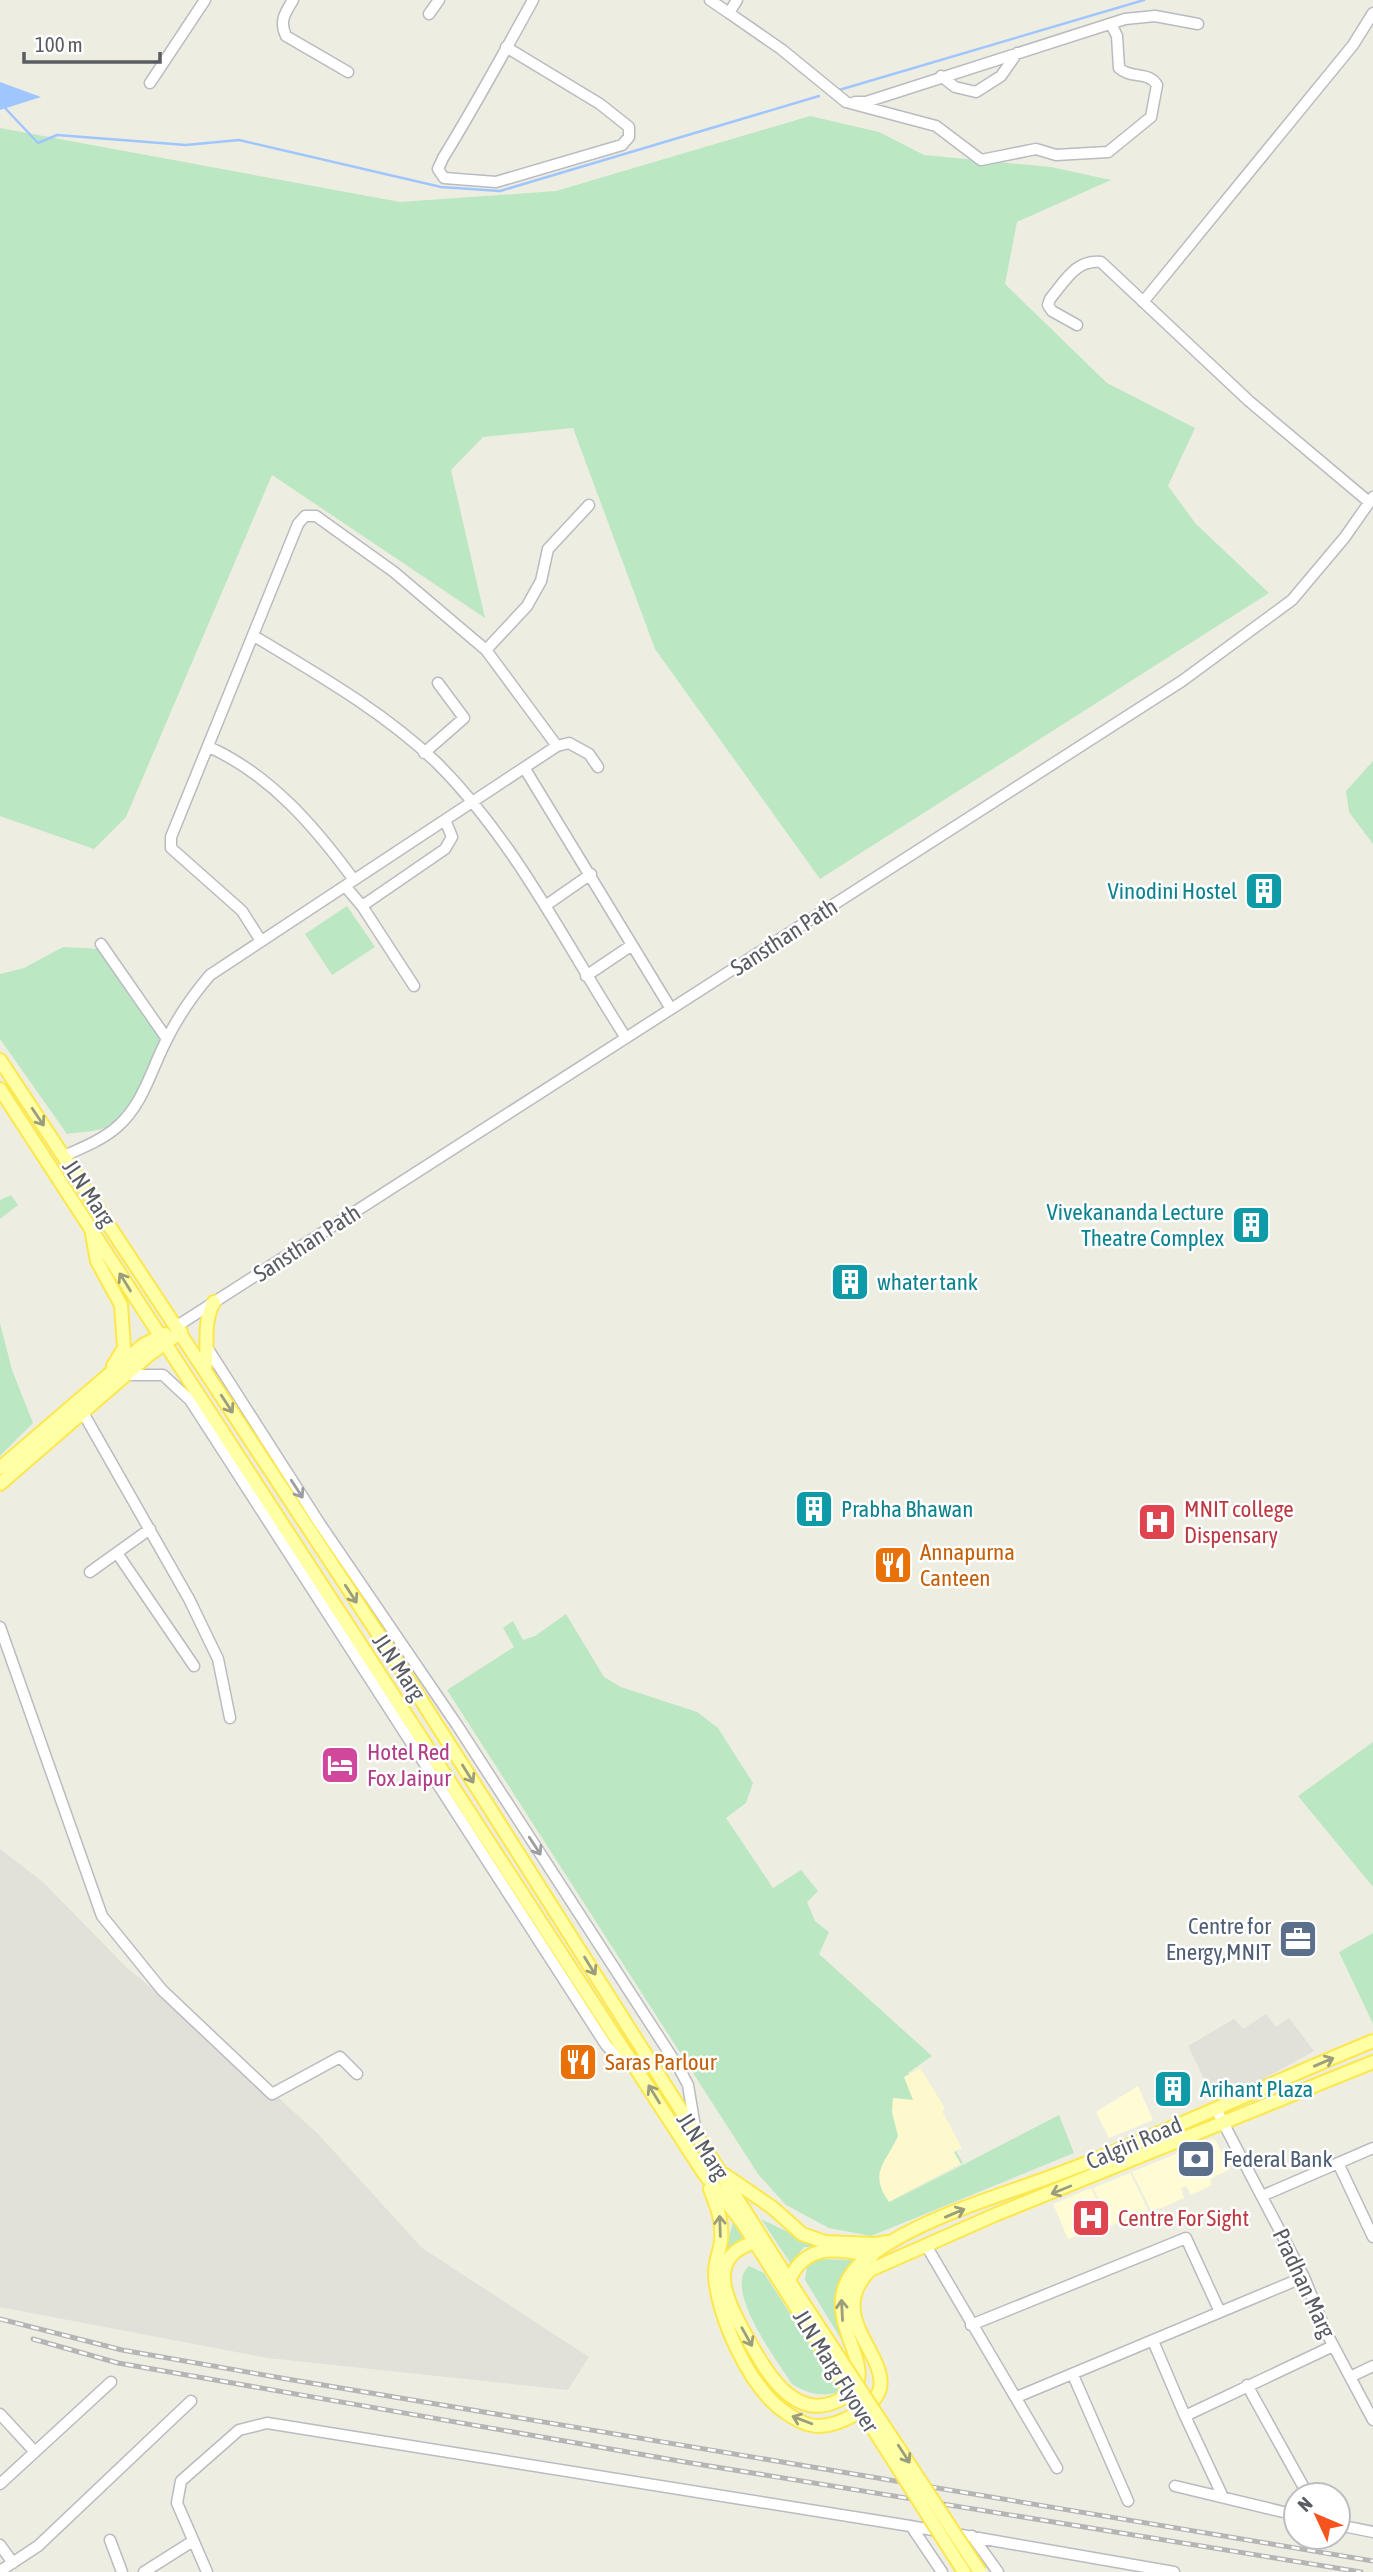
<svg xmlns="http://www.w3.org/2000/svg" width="1373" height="2572" font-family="'Asap Condensed',sans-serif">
	<rect width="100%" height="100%" fill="#eeede1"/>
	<!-- commercial -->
	<path fill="#fffcd5" d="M1138,2086L1153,2120L1109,2138L1096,2112Z
		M1212,2139L1216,2141L1230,2169L1210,2179L1212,2185L1191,2195L1186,2186L1181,2188L1184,2198L1152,2212L1132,2172Z
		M1130,2173L1148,2210L1111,2226L1093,2188Z
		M1091,2188L1108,2224L1068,2239L1053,2204Z"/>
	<!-- industrial -->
	<path fill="#e1e0d9" d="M0,1849L44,1883L126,1967L219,2043L319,2135L422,2248L589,2357L568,2390L268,2358L0,2307Z
		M1266,2014L1276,2027L1289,2018L1314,2051L1260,2081L1214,2099L1188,2046L1234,2019L1243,2029Z"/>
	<!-- green -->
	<path fill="#bbe8c3" d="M810,116L879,132L924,155L1051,167L1111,180L1017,222L1005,284L1107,383L1195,428L1168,486L1196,524L1269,593L820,879L655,649L573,428L483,437L451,470L485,618L272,475L126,817L94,849L0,816V128L400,202L556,191Z
		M1373,761V844L1349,812L1346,791Z
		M347,906L375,947L332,975L305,934Z
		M63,947L101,949L161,1035C153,1061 132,1118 105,1128C93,1132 79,1132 67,1134L0,1039V974L24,968Z
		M11,1195L18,1205L0,1219V1200Z
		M0,1323L12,1370L33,1423L0,1456Z
		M566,1614L604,1677L621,1687L697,1712L718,1728L753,1783L746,1803L726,1818L773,1888L801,1870L818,1891L807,1902L815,1921L829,1932L819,1954L932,2056L908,2073L963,2163L887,2204L1059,2115L1074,2153L871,2236L829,2228L786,2205L758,2174L447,1690L514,1647L503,1628L513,1621L523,1640L535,1636Z
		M1373,1742V1887L1298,1796Z
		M1373,1933V2024L1339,1952Z
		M761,2219L807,2241L841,2248L804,2247L791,2264Z
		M735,2220L753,2252L724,2256L733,2222Z
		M815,2259L853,2260C820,2302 842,2328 861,2372L805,2280L807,2267Z
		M749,2266L764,2273L840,2392C822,2397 808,2394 792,2384C778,2362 722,2289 749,2266Z"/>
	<!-- sand -->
	<path fill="#fdf9cd" d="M920,2068L945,2108L942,2111L962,2148L954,2152L961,2164L889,2202C868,2172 886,2163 898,2136L892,2112L893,2098L913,2100L904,2077Z"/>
	<!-- water -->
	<path fill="#a0c6ff" d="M0,82L41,97L0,110Z"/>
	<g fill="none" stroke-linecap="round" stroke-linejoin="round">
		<!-- stream -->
		<path stroke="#a0c6ff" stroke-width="2.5" d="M839,90L1144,0
			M5,108L38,143L57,135L186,145L239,140L441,187L500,191L819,96"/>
		<!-- minor casing -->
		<g stroke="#b9bbc1" stroke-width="13">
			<path id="minor" d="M293,0C285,13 279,21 286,36L348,72
				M710,0L729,13L737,0
				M729,13L781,49L846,102L936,126L981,160L1036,149L1056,155L1108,152L1151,117L1157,85C1149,71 1130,79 1119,68L1117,36L1111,24
				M429,14L439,0
				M506,47L600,104L629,127V137L622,145L496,182L444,178L438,169L443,158C475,106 504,53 533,0
				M941,76L955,87L976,92L1001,76L1017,53
				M150,83L205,0
				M855,102H866L1125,19L1155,16L1198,24
				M1143,302L1353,45L1373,13
				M1077,325L1052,311L1048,305L1050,299C1065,281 1076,259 1101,262L1249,401L1369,502
				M254,636C317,674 384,712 437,763C516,842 566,945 626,1038
				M486,650L527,606L541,581L548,549L589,505
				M209,747C271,775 315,827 354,880
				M424,753L464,718L438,683
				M525,769L671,1009
				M345,886L362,906L414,986
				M362,906L445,849L452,837L445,820
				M545,906L591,874
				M261,941L242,911L171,848V837L298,524L305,516H316L394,572L486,650L557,746
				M101,944L167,1039
				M586,976L632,945
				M64,1156C82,1148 102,1140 117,1127C143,1104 150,1073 165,1043C177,1018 192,996 210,975L557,746L569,743L589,754L598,767
				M177,1326L1182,681L1292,600L1345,537L1373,497
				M208,1349L320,1524L457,1725L679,2068L688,2085L696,2133
				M125,1375H163L190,1400L606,2045L615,2055L629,2056
				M82,1411L189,1599L218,1659L230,1718
				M117,1553L194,1666
				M90,1572L150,1529
				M0,1627L102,1916L162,1990L272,2094L340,2057L357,2074
				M1216,2109L1304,2277L1326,2332L1373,2420
				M1338,2163L1373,2237
				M1262,2196L1373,2148
				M927,2247L1057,2468
				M971,2325L1186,2238L1220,2312
				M1153,2341L1185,2416
				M1073,2375L1128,2501
				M1350,2377L1373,2366
				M1247,2385L1308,2495
				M1017,2397L1304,2277
				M0,2414L35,2452
				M0,2484L111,2382
				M1175,2486L1296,2515
				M1223,2497L1185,2416L1333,2346
				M1338,2525L1373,2532
				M911,2526L942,2572
				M972,2536L998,2572
				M110,2540L122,2572
				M0,2545L13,2563
				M0,2571L38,2546L191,2401
				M144,2572L193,2541
				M207,2572L177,2503L181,2481L239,2430L267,2423L904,2525L1174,2572"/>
		</g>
		<!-- major casing -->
		<g stroke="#fce74d" stroke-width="16">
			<path id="major" d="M0,1060L411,1684L798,2295
				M0,1089L703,2172L742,2222L789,2296
				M92,1234L97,1261L121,1305L124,1348L113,1366
				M205,1369C209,1345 202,1324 214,1302
				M0,1468L143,1345L165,1334
				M0,1484L150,1354L181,1332
				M725,2175L773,2208L802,2234L825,2242L875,2244L888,2242
				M710,2189C717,2207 723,2221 721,2241C720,2251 715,2261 715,2272C715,2313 750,2389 785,2412C795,2419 806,2426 819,2426C837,2426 876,2408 880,2388C887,2353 825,2316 870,2270L997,2214L1373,2062
				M755,2242C705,2257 726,2299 744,2332C762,2364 790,2421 835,2402C904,2374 792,2311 872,2254C930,2213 1006,2195 1071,2169C1173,2130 1272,2082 1373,2041
				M789,2280C806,2243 837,2248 872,2256"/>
		</g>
		<!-- minor -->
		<use href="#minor" stroke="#fff" stroke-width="10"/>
		<!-- major -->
		<use href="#major" stroke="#ffffa5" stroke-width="12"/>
		<!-- rail casing -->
		<g stroke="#b5b5b6" stroke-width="5">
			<path id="rail" d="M0,2319L122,2350L287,2379L1373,2561
				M33,2339L118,2363L685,2462L1361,2572"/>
		</g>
		<!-- rail -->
		<use href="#rail" stroke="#fff" stroke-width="2.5" stroke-dasharray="8" stroke-linecap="butt"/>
		<!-- major-bridge casing -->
		<g stroke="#fce74d" stroke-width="16" stroke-linecap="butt">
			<path id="major-bridge" d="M798,2295L980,2572
				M789,2296L964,2572"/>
		</g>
		<!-- major-bridge -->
		<use href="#major-bridge" stroke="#ffffa5" stroke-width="12"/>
	</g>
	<!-- one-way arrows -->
	<defs><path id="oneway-shaft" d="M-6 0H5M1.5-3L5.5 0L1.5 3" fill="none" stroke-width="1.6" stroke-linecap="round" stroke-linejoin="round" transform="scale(1.75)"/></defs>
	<g stroke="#9c9d7d">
		<use href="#oneway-shaft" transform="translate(38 1117) rotate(56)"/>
		<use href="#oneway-shaft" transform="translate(125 1282) rotate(-122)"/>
		<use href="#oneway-shaft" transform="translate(227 1404) rotate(57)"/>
		<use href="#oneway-shaft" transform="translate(351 1594) rotate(57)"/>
		<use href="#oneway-shaft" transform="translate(468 1774) rotate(58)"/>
		<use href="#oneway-shaft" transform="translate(590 1966) rotate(58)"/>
		<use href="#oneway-shaft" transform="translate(1324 2062) rotate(-23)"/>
		<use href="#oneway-shaft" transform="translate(654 2094) rotate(-122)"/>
		<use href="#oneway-shaft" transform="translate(1061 2190) rotate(158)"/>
		<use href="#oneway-shaft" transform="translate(955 2213) rotate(-23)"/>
		<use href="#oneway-shaft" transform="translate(720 2226) rotate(-92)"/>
		<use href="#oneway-shaft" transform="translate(842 2310) rotate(-93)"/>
		<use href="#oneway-shaft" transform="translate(747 2337) rotate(61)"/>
		<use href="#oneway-shaft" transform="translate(802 2420) rotate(-159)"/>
		<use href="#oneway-shaft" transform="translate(904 2454) rotate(57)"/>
	</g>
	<g stroke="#9c9da1">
		<use href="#oneway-shaft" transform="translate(297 1489) rotate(57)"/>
		<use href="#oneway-shaft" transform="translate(535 1846) rotate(57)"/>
	</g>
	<!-- icons -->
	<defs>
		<g id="building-square" transform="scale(2.0125)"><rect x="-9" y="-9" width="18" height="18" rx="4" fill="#0f9aa8" stroke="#fff"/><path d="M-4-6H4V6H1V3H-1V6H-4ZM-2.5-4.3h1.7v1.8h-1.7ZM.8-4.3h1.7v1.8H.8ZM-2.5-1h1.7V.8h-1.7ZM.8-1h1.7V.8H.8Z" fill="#fff"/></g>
		<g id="hospital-square" transform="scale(2.0125)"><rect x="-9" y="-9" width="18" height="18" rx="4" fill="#e0444e" stroke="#fff"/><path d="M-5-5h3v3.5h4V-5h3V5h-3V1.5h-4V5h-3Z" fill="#fff"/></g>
		<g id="restaurant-square" transform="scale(2.0125)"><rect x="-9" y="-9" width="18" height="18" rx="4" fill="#e8710a" stroke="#fff"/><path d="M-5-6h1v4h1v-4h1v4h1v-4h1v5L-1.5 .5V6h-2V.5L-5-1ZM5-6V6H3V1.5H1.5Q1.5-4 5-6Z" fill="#fff"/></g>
		<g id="hotel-square" transform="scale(2.0125)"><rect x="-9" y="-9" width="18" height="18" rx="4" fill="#d1479c" stroke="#fff"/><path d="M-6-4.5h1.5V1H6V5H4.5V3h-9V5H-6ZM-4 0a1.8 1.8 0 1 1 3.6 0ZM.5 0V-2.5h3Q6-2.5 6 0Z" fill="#fff"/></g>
		<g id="office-square" transform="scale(2.0125)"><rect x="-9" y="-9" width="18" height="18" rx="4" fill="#5c6f8a" stroke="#fff"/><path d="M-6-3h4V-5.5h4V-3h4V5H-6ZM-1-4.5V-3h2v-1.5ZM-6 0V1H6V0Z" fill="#fff"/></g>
		<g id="bank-square" transform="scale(2.0125)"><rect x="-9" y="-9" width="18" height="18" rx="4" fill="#5c6f8a" stroke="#fff"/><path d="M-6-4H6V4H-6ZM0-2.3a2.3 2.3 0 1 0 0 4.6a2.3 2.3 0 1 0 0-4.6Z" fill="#fff"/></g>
	</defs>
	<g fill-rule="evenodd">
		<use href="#building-square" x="1264" y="891"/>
		<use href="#building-square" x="1251" y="1225"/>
		<use href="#building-square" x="850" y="1282"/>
		<use href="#building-square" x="814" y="1509"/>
		<use href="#hospital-square" x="1157" y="1522"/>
		<use href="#restaurant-square" x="893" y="1565"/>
		<use href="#hotel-square" x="340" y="1765"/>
		<use href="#office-square" x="1298" y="1939"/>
		<use href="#restaurant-square" x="578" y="2062"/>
		<use href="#building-square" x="1173" y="2089"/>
		<use href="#bank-square" x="1196" y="2159"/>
		<use href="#hospital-square" x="1091" y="2218"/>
	</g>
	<g text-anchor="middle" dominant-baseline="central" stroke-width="5" stroke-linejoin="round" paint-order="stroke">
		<!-- culture labels -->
		<g font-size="23" fill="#0d838f" stroke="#fff" text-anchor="start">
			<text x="1237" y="891" text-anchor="end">Vinodini Hostel</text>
			<text x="1224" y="1212" text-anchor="end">Vivekananda Lecture<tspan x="1224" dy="26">Theatre Complex</tspan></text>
			<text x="877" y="1282">whater tank</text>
			<text x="841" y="1509">Prabha Bhawan</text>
			<text x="1200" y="2089">Arihant Plaza</text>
		</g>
		<!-- street labels -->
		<g font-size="23" fill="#5a5c63" stroke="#fff">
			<text transform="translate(784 937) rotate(-33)">Sansthan Path</text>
			<text transform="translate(89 1193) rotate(56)">JLN Marg</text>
			<text transform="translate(307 1243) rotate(-33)">Sansthan Path</text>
			<text transform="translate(399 1667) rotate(56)">JLN Marg</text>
			<text transform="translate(1134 2143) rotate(-23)">Calgiri Road</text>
			<text transform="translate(703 2146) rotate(57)">JLN Marg</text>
			<text transform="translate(1304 2283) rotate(65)">Pradhan Marg</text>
			<text transform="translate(836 2371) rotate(58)">JLN Marg Flyover</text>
		</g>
		<!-- health labels -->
		<g font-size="23" fill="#be3a42" stroke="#fff" text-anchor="start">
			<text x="1184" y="1509">MNIT college<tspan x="1184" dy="26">Dispensary</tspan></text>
			<text x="1118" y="2218">Centre For Sight</text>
		</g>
		<!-- food labels -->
		<g font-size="23" fill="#c56008" stroke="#fff" text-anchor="start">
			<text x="920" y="1552">Annapurna<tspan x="920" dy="26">Canteen</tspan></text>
			<text x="605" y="2062">Saras Parlour</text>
		</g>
		<!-- hotel labels -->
		<g font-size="23" fill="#b23c85" stroke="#fff" text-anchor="start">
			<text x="367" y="1752">Hotel Red<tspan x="367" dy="26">Fox Jaipur</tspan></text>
		</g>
		<!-- service labels -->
		<g font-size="23" fill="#4e5e75" stroke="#fff" text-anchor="end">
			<text x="1271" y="1926">Centre for<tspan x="1271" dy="26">Energy,MNIT</tspan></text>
			<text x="1223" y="2159" text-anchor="start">Federal Bank</text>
		</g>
	</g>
	<!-- north arrow -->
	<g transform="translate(1317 2516) rotate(314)"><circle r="33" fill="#ffffff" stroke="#bdbec1" stroke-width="2"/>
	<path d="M0-5L12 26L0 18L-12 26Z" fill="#f6531f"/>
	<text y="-10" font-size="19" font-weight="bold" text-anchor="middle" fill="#5a5c63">N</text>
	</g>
	<!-- scale -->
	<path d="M24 52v10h136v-10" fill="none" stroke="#5a5c63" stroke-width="3.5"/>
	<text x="35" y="52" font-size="21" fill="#5a5c63" stroke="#ffffff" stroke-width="5" paint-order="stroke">100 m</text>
</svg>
